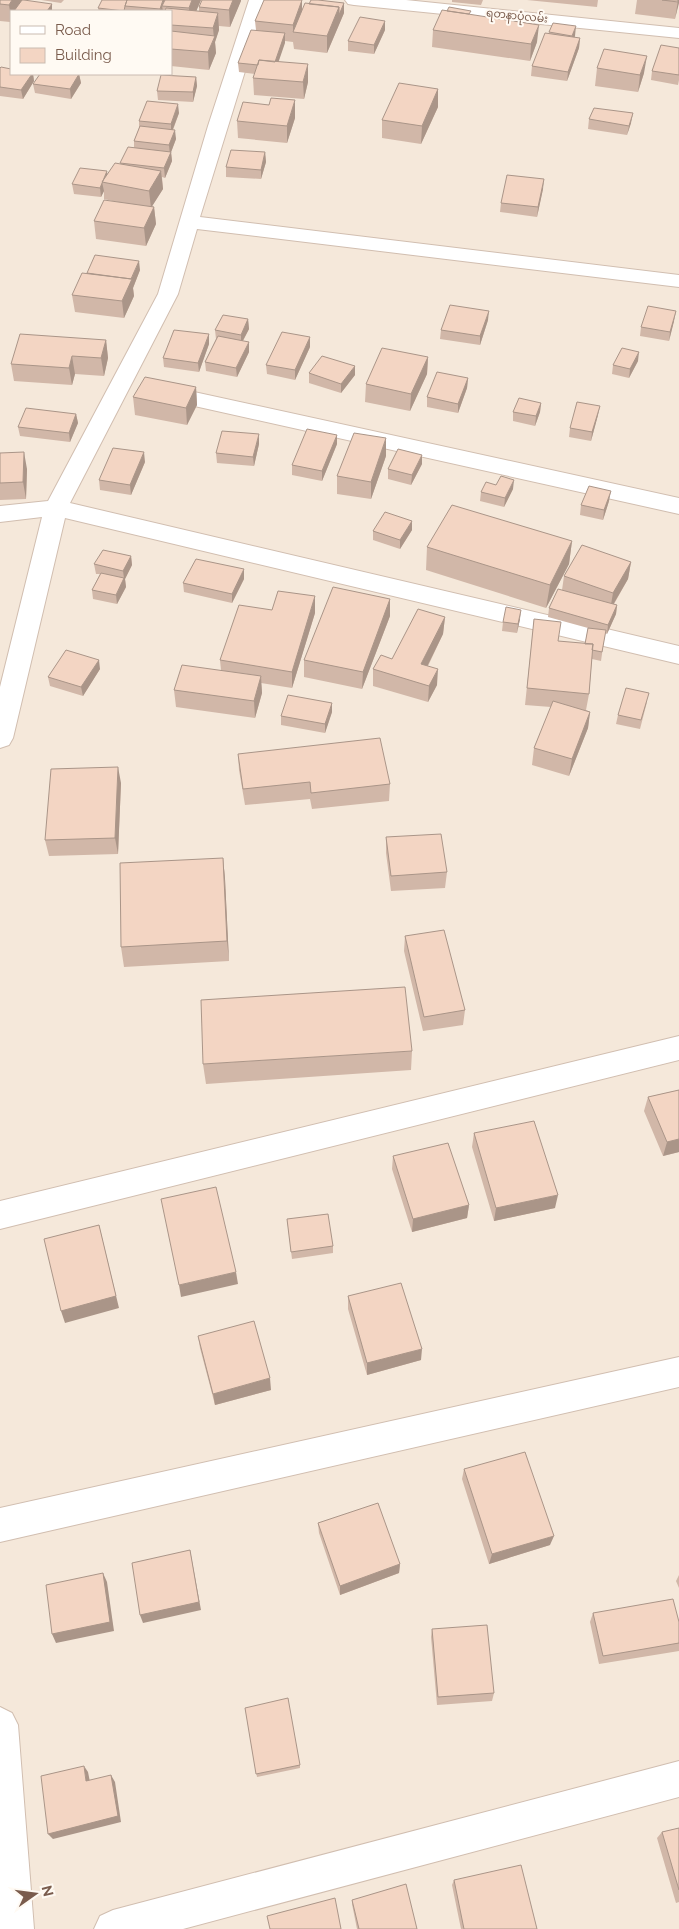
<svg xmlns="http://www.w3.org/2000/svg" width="679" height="1929" font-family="Raleway,'Noto Sans Myanmar',sans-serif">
	<rect width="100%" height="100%" fill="#fdf6ec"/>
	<!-- residential -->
	<path fill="#f5e8da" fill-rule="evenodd" d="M0,0H679V1929H0ZM11,11H171V74H11Z"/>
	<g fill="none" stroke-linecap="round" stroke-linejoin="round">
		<!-- street casing -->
		<g stroke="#d1beb0" stroke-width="2">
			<path id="street" d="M249,0H267L200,217L679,275V287L197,229L178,294L70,503L679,646V664L65,518L13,738L9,745L0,748V687L42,517L0,522V506L48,501L158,294L208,126Z
				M345,0H406L679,28V38L354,5L348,4Z
				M162,385L679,498V514L154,397L151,392L154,387Z
				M679,1036V1060L0,1229V1201Z
				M679,1357V1387L0,1542V1508Z
				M0,1707L12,1713L18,1725L34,1929H0Z
				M679,1761V1797L183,1929H94L100,1916L113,1910Z"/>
		</g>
		<!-- street -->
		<use href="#street" fill="#fff" fill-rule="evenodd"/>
	</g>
	<!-- wall -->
	<path fill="#d1b7a8" d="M0,0L52,4V11H11V27L10,22L0,21Z
		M41,0H64L61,3Z
		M201,0L196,11H199V7L202,0H241L230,27L219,26V30L215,42L216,53L209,70L171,66V11H99L98,8Z
		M302,0V10L344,13L327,53L294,49L293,42L285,41L278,62L308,82L304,99L254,95L253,78L255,74L239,72L238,63L256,30L255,21Z
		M452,0H483L481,5L452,2Z
		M527,0H598L597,7Z
		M637,0H679L675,19L635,14Z
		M471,15L537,42L530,61L432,47L433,30Z
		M385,30L374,54L348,51V41Z
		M549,32L575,36L574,38H580L579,48L567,81L531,76L532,66Z
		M679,48V80L678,85L651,80L652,71Z
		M0,68L11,74H33L34,81L23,99L0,96Z
		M597,68L644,73L638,92L595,86Z
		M79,74L81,83L71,99L35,93L33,84Z
		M196,77L197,86L193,102L158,100L157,91Z
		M438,89V107L421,144L382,138V120Z
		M269,105L295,118L287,143L238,138L237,121Z
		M179,113L173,130L176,139L171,152L172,161L165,178L162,177L163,189L152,206L154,207L156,224L146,246L96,239L94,221L117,202L104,199V191L101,197L74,194L72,184L107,171V174L120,164L134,147V141L139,128V121Z
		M589,119L631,123L627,135L588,129Z
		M265,152L266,162L261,179L226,177V167Z
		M543,189L537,217L500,212L501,203Z
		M140,270L133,288L134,296L124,318L75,312L72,295L87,273Z
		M248,319L249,329L243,341L249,352L237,377L206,371L205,362L216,339L215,330Z
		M488,320L480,345L440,339L441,330Z
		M674,321L669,341L640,336L641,327Z
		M209,334V344L199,372L164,367L163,358Z
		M106,340L108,358L104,376L75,374L72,385L14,381L11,364Z
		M310,347L295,380L267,374L266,365Z
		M428,357L427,374L410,411L365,402L366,384Z
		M638,361L629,378L612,374L613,365Z
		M309,373L355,375L341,393L309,383Z
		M468,378L467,388L458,413L427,407V397Z
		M196,387L197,405L187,425L135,415L133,397Z
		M541,403L540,412L535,426L513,421V412Z
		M76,414L78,423L70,442L20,436L18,427Z
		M598,415L591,441L569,437L570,428Z
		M337,435V444L322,481L292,475V465Z
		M259,444L254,466L217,463L216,453Z
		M0,453L27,469L26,499L0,500Z
		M422,455V464L411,485L388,479V469Z
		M386,456L371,499L337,494V476Z
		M145,462L131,495L100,490L99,480Z
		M513,489L504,507L480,501L481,492Z
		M609,501L603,520L580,515L581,505Z
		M412,530L400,549L373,540V531Z
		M572,541L569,564L546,608L426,570L427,547Z
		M131,556L132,565L125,579L126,587L117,604L93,599L92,590L100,574H96L94,564Z
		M631,562L628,579L614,604L617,605L616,614L607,634L605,633L601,661L592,659L589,694L586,710L590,712L588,728L569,776L532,765L534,748L551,707L525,705L534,619L558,641L585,644L588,628L548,617L549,608L562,590L564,576Z
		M244,579L232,603L184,592L183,583Z
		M390,599V616L362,689L304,677V660Z
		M272,610L315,613L292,688L261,683L262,693L255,718L176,707L174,690L221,670L220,660Z
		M445,617L443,634L428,666L437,685L428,702L373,686V669L392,659Z
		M520,619L517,633L502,631L503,622Z
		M100,669L83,696L50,686L48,677Z
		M647,702L640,729L616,724L618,715Z
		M332,703V712L325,733L281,725V716Z
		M238,754L390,784L389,801L312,809L310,799L245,805L239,770Z
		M121,783L118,854L49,856L45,840Z
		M386,837L447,872L445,888L391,891L386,853Z
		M223,858L225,879L229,961L124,967L121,947Z
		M405,936L465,1010L463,1025L423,1031L404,951Z
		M412,1051L411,1070L206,1084L203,1064Z
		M679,1090V1152L663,1156L644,1111L648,1097Z
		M474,1133L555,1208L494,1221L472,1147Z
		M393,1156L469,1205L467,1218L412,1232L392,1169Z
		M287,1219L333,1246V1253L292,1259Z
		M348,1296L421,1360L367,1375L348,1309Z
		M198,1336L271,1390L215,1405L200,1348Z
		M464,1469L550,1545L489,1564L462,1479Z
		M318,1523L400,1564L399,1573L340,1595L319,1533Z
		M679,1575V1588L676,1581Z
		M593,1613L679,1622V1651L599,1664L590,1622Z
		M432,1629L494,1693L492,1701L437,1705L431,1637Z
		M245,1708L300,1765V1768L257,1777Z
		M679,1828V1902L676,1903L657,1838L662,1832Z
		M454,1880L537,1929H461L452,1885Z
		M352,1900L417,1929H357L352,1904Z"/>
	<!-- shaded-wall -->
	<path fill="#aa9588" d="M12,0H25L18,11H11V18L9,5Z
		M163,0H171L162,6L163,11H160V9Z
		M192,0H201L190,26L189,8Z
		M233,0H241V1L230,27L229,10Z
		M302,0V17L293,32V42V25Z
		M678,0H679V3L675,19Z
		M344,3V13L327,53V36L339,7Z
		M52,4V11H47Z
		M218,13L219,30L215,42L216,53L209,70L208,52L214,39L213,28Z
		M385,21V30L374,54V45Z
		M539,25L537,42L530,61L531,44Z
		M576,26L575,36L571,45L572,36Z
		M285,33V43L274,75L273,66Z
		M580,38L579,48L567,81L568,72Z
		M647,56L644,73L638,92L640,75Z
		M308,64V82L304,99L303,82Z
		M32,74H33L34,81L23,99L21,90Z
		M79,74L81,83L71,99L70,89Z
		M196,77L197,86L193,102V92Z
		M438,89V107L421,144L422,126Z
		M295,100V118L287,143V126Z
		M178,104L179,113L171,134V124Z
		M633,113L631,123L627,135L629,126Z
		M175,130L176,139L170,155L169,145Z
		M171,152L172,161L165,178L164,168Z
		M265,152L266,162L261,179V170Z
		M107,171L108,180L102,182L104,191L101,197L100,188Z
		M161,171L163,189L151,208L149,191Z
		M544,179L543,189L537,217L538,207Z
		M154,207L156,224L146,246L144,228Z
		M139,261L140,270L133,288L134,296L124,318L122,301Z
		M489,311L488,320L480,345V336Z
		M676,311L674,321L669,341L670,332Z
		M248,319L249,329L241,344V335Z
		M209,334V344L199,372L198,363Z
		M310,337V347L295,380V370Z
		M106,340L108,358L104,376L101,358Z
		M249,342V352L237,377L236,368Z
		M639,352L638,361L629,378L630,369Z
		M72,356L75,374L72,385L69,368Z
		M428,357L427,374L410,411L411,394Z
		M355,366V375L341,393V384Z
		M468,378L467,388L458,413V404Z
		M196,387L197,405L187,425L186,408Z
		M541,403L540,412L535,426L536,416Z
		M600,406L598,415L591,441L592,432Z
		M76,414L78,423L70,442L69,433Z
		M259,434V444L254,466L253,457Z
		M337,435V444L322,481V471Z
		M386,438V456L371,499V482Z
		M24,452L27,469L26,499L23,482Z
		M144,452L145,462L131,495L130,485Z
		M422,455V464L411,485L412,475Z
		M514,480L513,489L504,507L505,498Z
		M611,491L609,501L603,520L604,510Z
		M412,521V530L400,549V540Z
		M572,541L569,564L546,608L550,585Z
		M131,556L132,565L125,579L126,587L117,604L116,595L124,578L123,571Z
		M631,562L628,579L610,610L613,593Z
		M244,569V579L232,603V594Z
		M315,596V613L292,688V672Z
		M390,599V616L362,689L363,672Z
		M617,605L616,614L607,634L608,625Z
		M521,610L520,619L517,633L518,624Z
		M445,617L443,634L420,681L421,664Z
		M99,660L100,669L83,696L81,687Z
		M438,669L437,685L428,702L429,686Z
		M261,676L262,693L255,718L254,701Z
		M332,703V712L325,733V724Z
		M590,712L588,728L569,776L572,759Z
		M118,767L121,783L118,854L115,838Z
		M223,858L225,879L229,961L227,941Z
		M679,1139V1152L663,1156L667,1142Z
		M558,1195L555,1208L494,1221L496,1208Z
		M469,1205L467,1218L412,1232L413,1219Z
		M99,1225L119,1308L65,1323L61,1311Z
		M236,1272L238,1284L181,1297L179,1285Z
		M422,1349L421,1360L367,1375V1363Z
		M270,1378L271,1390L215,1405L213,1394Z
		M554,1536L550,1545L489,1564L492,1554Z
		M190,1550L201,1610L143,1623L140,1615Z
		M400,1564L399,1573L340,1595V1586Z
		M103,1573L107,1582L114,1631L56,1643L52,1634Z
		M84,1766L88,1772L91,1787L86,1781Z
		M111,1775L115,1782L121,1822L53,1839L48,1834Z"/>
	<!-- building -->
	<path fill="#f3d5c3" stroke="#aa9588" d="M0,0H12L9,5L0,4Z
		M22,0H24L52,4L47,11H14Z
		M102,0H127L125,6L124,11L98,8Z
		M127,0H163L160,9L125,6Z
		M165,0H192L189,8L162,6Z
		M202,0H233L229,10L199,7Z
		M264,0H302L293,25L255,21Z
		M311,0H318L344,3L339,15V7L309,4Z
		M662,0H678V2Z
		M305,3L339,7L327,36L293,32Z
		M449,7L471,11L469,14L447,11Z
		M166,8L218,13L213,28L171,25V11H165Z
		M442,10L539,25L531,44L433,30Z
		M360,17L385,21L374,45L348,41Z
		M553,23L576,26L572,36L549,32Z
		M251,30L285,33L275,62L259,60L258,65L238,63Z
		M171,31L215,36L208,52L171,49Z
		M545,33L580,38L568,72L532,66Z
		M661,45L679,48V75L652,71Z
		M604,49L647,56L640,75L597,68Z
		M259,60L308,64L303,82L253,78Z
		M1,67L11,69V74H32L21,90L0,87V68Z
		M40,74H79L70,89L33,84Z
		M161,75L196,77L193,92L157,91Z
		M399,83L438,89L422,126L382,120Z
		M271,98L295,100L287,126L237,121L243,102L269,105Z
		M147,101L178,104L171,124L139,121Z
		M594,108L633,113L629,126L589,119Z
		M140,126L175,130L169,145L134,141Z
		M128,147L171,152L164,168L120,163Z
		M231,150L265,152L261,170L226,167Z
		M115,163L161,171L149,191L102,182Z
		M80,168L107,171L100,188L72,184Z
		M507,175L544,179L538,207L501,203Z
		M104,200L154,207L144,228L94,221Z
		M95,255L139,261L131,279L87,273Z
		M82,273L132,279L122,301L72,295Z
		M450,305L489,311L480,336L441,330Z
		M648,306L676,311L670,332L641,327Z
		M223,315L248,319L241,335L215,330Z
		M174,330L209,334L198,363L163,358Z
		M282,332L310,337L295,370L266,365Z
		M20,334L106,340L101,358L72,356L69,368L11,364Z
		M218,336L249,342L236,368L205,362Z
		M382,348L428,357L411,394L366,384Z
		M622,348L639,352L630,369L613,365Z
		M322,356L355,366L341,384L309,373Z
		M437,372L468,378L458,404L427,397Z
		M145,377L196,387L186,408L133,397Z
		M519,398L541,403L536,416L513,412Z
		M577,402L600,406L592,432L570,428Z
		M26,408L76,414L69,433L18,427Z
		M307,429L337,435L322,471L292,465Z
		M222,431L259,434L253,457L216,453Z
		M354,433L386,438L371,482L337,476Z
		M113,448L144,452L130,485L99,480Z
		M398,449L422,455L412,475L388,469Z
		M24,452L23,482L0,483V453Z
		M501,476L514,480L505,498L481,492L486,482L496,485Z
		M589,486L611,491L604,510L581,505Z
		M452,505L572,541L550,585L427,547Z
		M385,512L412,521L400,540L373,531Z
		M582,545L631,562L613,593L564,576Z
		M103,550L131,556L123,571L94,564Z
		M196,559L244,569L232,594L183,583Z
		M101,573L124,578L116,595L92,590Z
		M333,587L390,599L363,672L304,660Z
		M558,589L617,605L608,625L549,608Z
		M278,591L315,596L292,672L220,660L239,605L272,610Z
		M506,607L521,610L518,624L503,622Z
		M418,609L445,617L421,664L438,669L429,686L373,669L381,655L392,659Z
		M534,619L561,622L558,641L593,644L589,694L527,688Z
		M588,628L606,630L602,652L592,650L593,644H585Z
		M66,650L99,660L81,687L48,677Z
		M182,665L261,676L254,701L174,690Z
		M626,688L649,693L641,720L618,715Z
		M288,695L332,703L325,724L281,716Z
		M553,701L590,712L572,759L534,748Z
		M380,738L390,784L311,793L310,782L243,789L238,754Z
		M118,767L115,838L45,840L51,769Z
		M441,834L447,872L391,876L386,837Z
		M223,858L227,941L121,947L120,863Z
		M444,930L465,1010L424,1017L405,936Z
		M405,987L412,1051L203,1064L201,1000Z
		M679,1090V1139L667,1142L648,1097Z
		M534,1121L558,1195L496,1208L474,1133Z
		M448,1143L469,1205L413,1219L393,1156Z
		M216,1187L236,1272L179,1285L161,1199Z
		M328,1214L333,1246L291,1252L287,1219Z
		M99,1225L116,1296L61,1311L44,1239Z
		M401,1283L422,1349L367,1363L348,1296Z
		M254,1321L270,1378L213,1394L198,1336Z
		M525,1452L554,1536L492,1554L464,1469Z
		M378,1503L400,1564L340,1586L318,1523Z
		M190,1550L199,1602L140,1615L132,1563Z
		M103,1573L110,1622L52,1634L46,1585Z
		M673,1599L679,1622V1643L603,1656L593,1613Z
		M487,1625L494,1693L438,1697L432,1629Z
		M288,1698L300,1765L256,1774L245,1708Z
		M84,1766L86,1781L111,1775L118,1816L48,1834L41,1776Z
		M679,1828V1890L662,1832Z
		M521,1865L537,1929H464L454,1880Z
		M406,1884L417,1929H359L352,1900Z
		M335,1898L341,1929H270L267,1916Z"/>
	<g text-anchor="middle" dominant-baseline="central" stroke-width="4" stroke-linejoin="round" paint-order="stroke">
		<!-- far-street labels -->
		<g font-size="11" fill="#7a5c4d" stroke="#fffaf3">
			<text transform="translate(517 16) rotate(6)">ရတနာပုံလမ်း</text>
		</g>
	</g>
	<!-- legend -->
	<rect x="10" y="10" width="162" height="65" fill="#fffaf3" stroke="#cabbb1"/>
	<rect x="20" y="26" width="25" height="8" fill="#ffffff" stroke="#cabbb1"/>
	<text x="55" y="35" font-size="15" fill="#7a5c4d">Road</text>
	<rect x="20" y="48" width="25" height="15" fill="#f3d5c3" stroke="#cabbb1"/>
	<text x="55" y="60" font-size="15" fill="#7a5c4d">Building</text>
	<!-- north arrow -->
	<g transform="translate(35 1894) rotate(76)" stroke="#fffaf3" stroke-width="4" paint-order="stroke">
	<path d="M0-4L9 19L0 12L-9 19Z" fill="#7a5c4d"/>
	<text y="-8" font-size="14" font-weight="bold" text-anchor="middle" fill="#7a5c4d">N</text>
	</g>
</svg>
